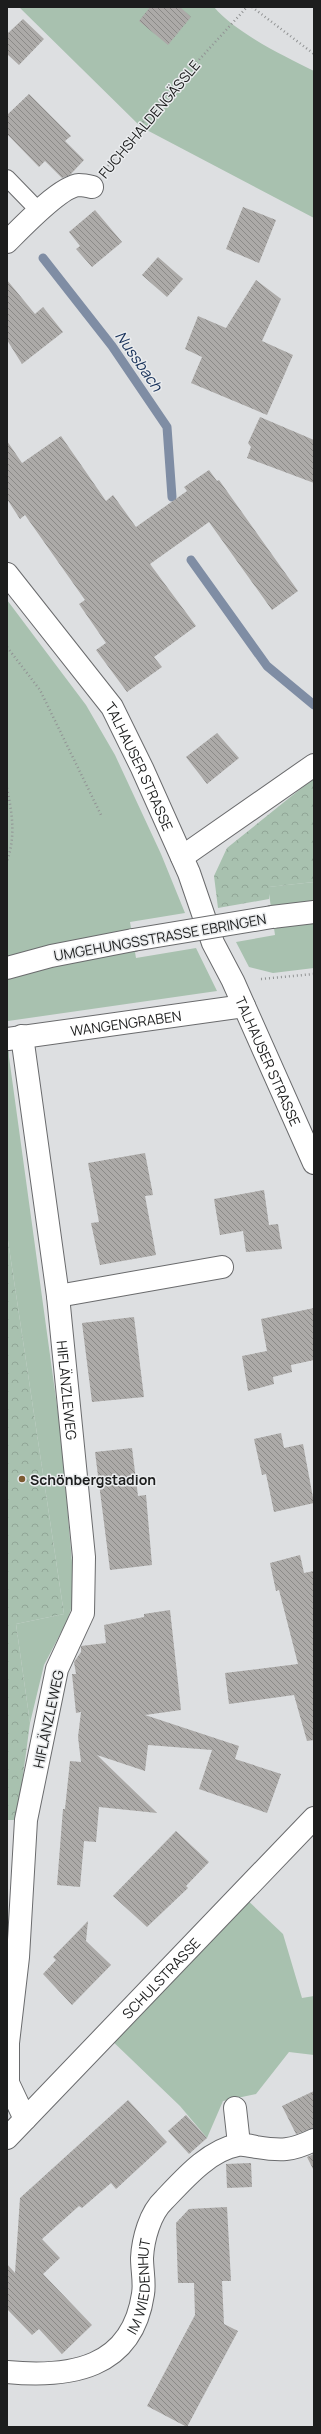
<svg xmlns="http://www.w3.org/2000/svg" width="321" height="2434" font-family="Manrope,sans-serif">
	<defs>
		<pattern id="park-crowns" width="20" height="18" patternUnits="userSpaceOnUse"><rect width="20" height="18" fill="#a8c1af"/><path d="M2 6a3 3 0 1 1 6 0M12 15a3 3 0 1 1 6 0" fill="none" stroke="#90a596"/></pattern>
		<pattern id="building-back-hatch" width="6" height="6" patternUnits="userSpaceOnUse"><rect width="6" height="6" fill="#acaaa8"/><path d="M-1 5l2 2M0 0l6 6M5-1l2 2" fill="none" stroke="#8b8a88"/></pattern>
	</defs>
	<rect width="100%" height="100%" fill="#dddfe1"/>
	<!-- grass -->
	<path fill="#a8c1af" d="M19,7H214C236,33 284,56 314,71V218L141,127Z
		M7,600L86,705L115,755L161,854L185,913L130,922L136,958L196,948L217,991L8,1021L9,1057L61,1435L75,1597L67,1621L44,1665L30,1723L16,1624L64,1614L7,1234Z
		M314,882V968L273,973L249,967L236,942L275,935L268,887Z
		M241,1894L283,1934L302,1998L314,1996V2055L289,2052L256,2094L223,2101L207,2138L180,2106L106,2035Z"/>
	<!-- park -->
	<path fill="url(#park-crowns)" d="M314,778V882L269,887V899L218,908L214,876L227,848Z
		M7,1234L64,1614L16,1624L30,1723L17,1820H7Z"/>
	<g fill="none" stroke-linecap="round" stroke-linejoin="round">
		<!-- stream -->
		<path stroke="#7f8da4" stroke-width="9" d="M43,258L112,346L167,427L172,497
			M191,560L267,666L314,705"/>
	</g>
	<!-- building -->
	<path fill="url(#building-back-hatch)" d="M150,7H180L191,17L168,45L139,21Z
		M23,19L44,39L19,65L7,54V34Z
		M29,94L71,136L65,141L84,160L70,175L62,178L45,161L39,167L7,134V115Z
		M243,207L276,220L259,263L226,249Z
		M95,210L122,242L92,267L76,249L80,246L69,232Z
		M158,257L183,279L167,297L142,275Z
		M7,280L35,314L43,307L63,332L22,364L7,340Z
		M256,280L281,299L262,341L293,355L267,415L191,383L202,357L185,349L198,316L226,328Z
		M260,417L314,440V483L247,458L251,447L248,443Z
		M61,436L106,501L113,495L136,527L187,491L184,487L209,470L217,481L219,480L298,591L272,610L209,522L150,564L196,626L154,657L162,667L127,692L96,650L106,643L79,604L85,600L25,515L20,519L7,499V441L22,463Z
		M217,733L239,758L207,784L186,757Z
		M145,1153L153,1195L145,1196L156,1255L100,1265L91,1223L99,1222L88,1163Z
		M264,1190L269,1225L278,1224L282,1249L246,1252L243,1231L220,1235L214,1199Z
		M314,1308V1360L291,1365L292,1372L273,1377L274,1384L248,1391L242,1356L267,1351L261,1319Z
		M134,1317L144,1397L92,1402L82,1323Z
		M281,1433L284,1448L303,1444L314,1503L274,1512L266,1474L262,1475L254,1439Z
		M132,1448L138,1496L146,1495L152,1565L110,1570L95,1452Z
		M300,1555L304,1573L314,1571V1740L307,1741L294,1695L229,1704L225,1673L298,1664L279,1590L276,1591L270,1563Z
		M170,1610L181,1710L145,1715L239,1746L235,1759L281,1774L267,1813L199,1789L212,1750L148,1745L145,1771L97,1755L157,1813L99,1807L96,1842L84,1841L80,1887L57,1885L63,1809H65L70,1761L81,1762L78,1737L81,1712L76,1713L72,1674H76L74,1662L81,1652V1646L106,1643L104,1625L144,1617V1614Z
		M176,1831L209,1862L186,1886L188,1888L147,1927L113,1896Z
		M88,1921L86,1941L111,1965L72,2005L43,1974L56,1960L53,1957Z
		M314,2091V2128L296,2134L282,2106Z
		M128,2100L167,2142L116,2189L111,2183L82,2208L79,2206L42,2239L60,2258L43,2274L92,2325L62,2354L39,2329L32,2335L7,2309V2264L15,2273L20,2198Z
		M186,2115L207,2138L189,2154L168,2131Z
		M314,2154V2171L307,2157Z
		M251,2163L252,2187L227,2188L226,2164Z
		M227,2207L231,2281H222L224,2324L238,2331L187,2427L147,2406L195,2315L194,2283H178L176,2223L189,2209Z"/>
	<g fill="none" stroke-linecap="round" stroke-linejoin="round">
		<!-- service casing -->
		<g stroke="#6a6b6d" stroke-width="18">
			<path id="service" d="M7,178L39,211"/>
		</g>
		<!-- minor casing -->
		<g stroke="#6a6b6d" stroke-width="24">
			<g id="minor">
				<path d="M7,242C21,228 61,186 79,185C83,185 88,186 92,187"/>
				<path id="s1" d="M7,574L112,707L142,768L189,873L213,943L233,981L314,1163"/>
				<path d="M182,857L314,765"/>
				<path id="s2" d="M22,1036L58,1296L84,1557L83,1613L57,1669L26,1820L18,1957L8,2043V2083L25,2119"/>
				<path id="s3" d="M8,1039L244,1006"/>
				<path d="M58,1296L222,1267"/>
				<path d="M235,2108L239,2144"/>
				<path id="s4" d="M7,2138L314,1818"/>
				<path id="s5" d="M7,2372C70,2378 132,2369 143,2294C145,2283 142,2270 142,2258C143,2239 150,2213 164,2200C184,2179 209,2150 238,2145C243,2144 251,2146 256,2147C281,2151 291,2151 314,2140"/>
			</g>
		</g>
		<!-- tertiary casing -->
		<g stroke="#6a6b6d" stroke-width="24">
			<path id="tertiary" d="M272,917L314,912
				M7,968L51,956L133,940"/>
		</g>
		<!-- path -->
		<path stroke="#919394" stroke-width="2.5" stroke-dasharray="1 3" stroke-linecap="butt" d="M252,7L314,54
			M108,166L148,116L247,7
			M7,647L40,690L102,817
			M7,788C12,813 16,836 7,861
			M261,979L314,974"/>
		<!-- service -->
		<use href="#service" stroke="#fff" stroke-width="16"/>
		<!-- minor -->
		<use href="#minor" stroke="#fff" stroke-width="22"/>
		<!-- tertiary -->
		<use href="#tertiary" stroke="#fff" stroke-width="22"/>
		<!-- tertiary-bridge casing -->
		<g stroke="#6a6b6d" stroke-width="24" stroke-linecap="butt">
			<path id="tertiary-bridge" d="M133,940L272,917"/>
		</g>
		<!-- tertiary-bridge -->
		<use href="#tertiary-bridge" stroke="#fff" stroke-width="22"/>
	</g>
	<!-- markers -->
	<circle fill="#7c5b31" stroke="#eaecee" stroke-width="1.5" cx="22" cy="1479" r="4"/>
	<g text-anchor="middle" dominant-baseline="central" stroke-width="3" stroke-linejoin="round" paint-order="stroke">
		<!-- street labels -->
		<g font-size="14" fill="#1c1d1d" stroke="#eaecee">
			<text transform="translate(149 119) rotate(-50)">FUCHSHALDENGÄSSLE</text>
			<text stroke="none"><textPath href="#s1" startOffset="235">TALHAUSER STRASSE</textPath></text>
			<text transform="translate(160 937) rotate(-10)">UMGEHUNGSSTRASSE EBRINGEN</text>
			<text stroke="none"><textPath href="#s3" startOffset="119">WANGENGRABEN</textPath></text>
			<text stroke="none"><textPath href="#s1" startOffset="557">TALHAUSER STRASSE</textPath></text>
			<text stroke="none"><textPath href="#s2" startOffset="357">HIFLÄNZLEWEG</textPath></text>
			<text transform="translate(48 1719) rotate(-78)">HIFLÄNZLEWEG</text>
			<text stroke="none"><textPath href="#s4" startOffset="222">SCHULSTRASSE</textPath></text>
			<text stroke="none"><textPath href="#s5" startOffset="185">IM WIEDENHUT</textPath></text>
		</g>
		<!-- poi labels -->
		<g font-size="14" font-weight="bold" fill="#1c1d1d" stroke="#eaecee" text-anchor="start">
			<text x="30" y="1479">Schönbergstadion</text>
		</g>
		<!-- water labels -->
		<g font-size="15" font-style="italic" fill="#152f58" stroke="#eaecee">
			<text transform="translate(139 361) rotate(55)">Nussbach</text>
		</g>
	</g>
	<!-- border -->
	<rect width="321" height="2434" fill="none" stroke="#1c1d1d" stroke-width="16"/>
</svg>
